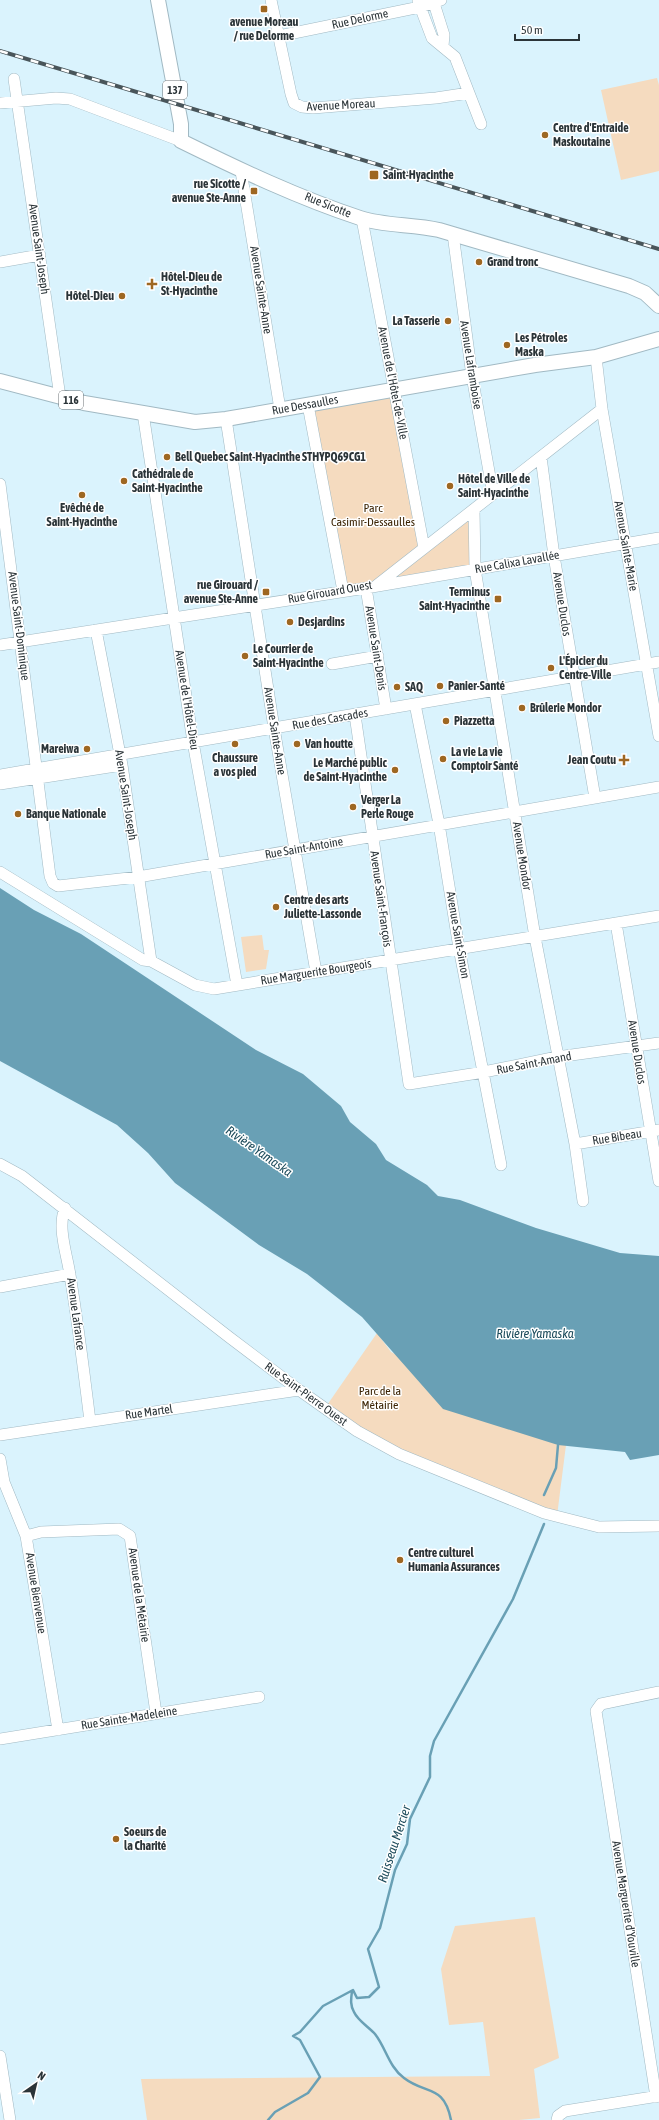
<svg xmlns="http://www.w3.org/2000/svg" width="659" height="2120" font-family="'Asap Condensed',sans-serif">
	<rect width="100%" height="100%" fill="#daf3fd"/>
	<!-- green -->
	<path fill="#f5dbbf" d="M657,78L659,85V171L621,180L601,90Z
		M395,390L424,548L375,586L343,591L308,405Z
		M470,517L471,565L389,580Z
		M262,935L264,950H269L266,969L246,972L241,937Z
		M377,1333L391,1352L566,1445L557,1516L442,1472L325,1408Z
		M535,1917L559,2058L534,2069L540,2118L519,2120H147L141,2079L490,2076L483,2022L449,2025L441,1969L455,1926Z"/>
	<!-- water -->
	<path fill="#69a0b5" d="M0,888L34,910L81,934L256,1050L303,1074L341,1106L350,1122L376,1144L386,1160L427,1185L438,1196L460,1200L536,1228L620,1253L659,1256V1455L630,1460L625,1452L558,1445L443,1409L362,1317L307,1274L259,1245L175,1183L148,1153L117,1125L0,1061Z"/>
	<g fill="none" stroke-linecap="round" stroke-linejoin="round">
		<!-- stream -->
		<path stroke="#69a0b5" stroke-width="2.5" d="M544,1495L556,1468L558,1445
			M352,1991C351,1999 350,2005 354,2012C358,2021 369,2027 375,2034C386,2048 389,2067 404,2078C426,2095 444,2084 451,2120
			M268,2120L275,2112L308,2093L320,2077L300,2040L293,2036L300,2032L323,2006L353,1990L357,1998L369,1997L379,1987L368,1949L380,1928L395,1870L407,1844L410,1819L430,1777V1756L434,1741L513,1599L544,1524"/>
		<!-- minor casing -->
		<g stroke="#a1b9c3" stroke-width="12">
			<path id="minor" d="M271,0L291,94L294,103L302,107L313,108L436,98L469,93
				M433,0L444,35L443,46
				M418,1L432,38L455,57L481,124
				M279,36L420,7L441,0
				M14,79L60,397
				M0,103L56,98L70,99L181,141
				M241,171L280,409
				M362,219L424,548
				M453,234L472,376L493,494
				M0,262L40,255
				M596,357L602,409L659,736
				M308,405L343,591
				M143,413L193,742L237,985
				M226,419L274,728L316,972
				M541,457L554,556L595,798
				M0,484L50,876L53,883L58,886L138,877L659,787
				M474,509L475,569L535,937L575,1144L583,1201
				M377,585L602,409
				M366,588L386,709
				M96,630L122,765L151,961
				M0,645L366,588L659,538
				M332,664L378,656
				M415,704L439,824L459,948L501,1165
				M355,715L409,1084L484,1072L557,1057L659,1043
				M0,775L659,662
				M0,784L122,765
				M0,872L143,960L151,961L195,985L214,989L659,916
				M616,923L659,1181
				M575,1144L659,1130
				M0,1164L22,1176L229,1337L299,1390L357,1431L399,1454L544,1513L599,1527L659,1526
				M65,1208C57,1228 67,1254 70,1275C78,1323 84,1372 90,1421
				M0,1287L70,1274
				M0,1435L299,1390
				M0,1459L4,1482L26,1536L58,1730
				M26,1536L41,1532L119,1529L130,1536L156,1713
				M0,1739L259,1697
				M0,2056L10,2120
				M656,2097L596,1711L601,1704L659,1692
				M557,2120L558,2116L565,2111L659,2096"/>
		</g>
		<!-- major casing -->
		<g stroke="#a1b9c3" stroke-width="16">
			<path id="major" d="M158,0L181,124V141C238,169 299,198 360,218C384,226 413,224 439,230L629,286L645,293L659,306
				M0,381L84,403L143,413L195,422L226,419L535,365L596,357L659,339"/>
		</g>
		<!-- minor -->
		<use href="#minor" stroke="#fff" stroke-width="11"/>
		<!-- major -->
		<use href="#major" stroke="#fff" stroke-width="14"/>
		<!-- rail casing -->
		<g stroke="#49555a" stroke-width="4">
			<path id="rail" d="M0,51L659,249"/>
		</g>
		<!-- rail -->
		<use href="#rail" stroke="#fff" stroke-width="2.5" stroke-dasharray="8" stroke-linecap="butt"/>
	</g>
	<!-- markers -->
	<g fill="#9e6722" stroke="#fff" stroke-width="1.5">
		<rect x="260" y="5" width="8" height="8" rx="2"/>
		<circle cx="545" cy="135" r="4"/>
		<rect x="369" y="170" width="10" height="10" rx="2"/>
		<rect x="250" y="187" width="8" height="8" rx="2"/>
		<circle cx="479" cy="262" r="4"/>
		<path d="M150 278h4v4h4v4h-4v4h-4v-4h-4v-4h4z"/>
		<circle cx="122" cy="296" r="4"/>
		<circle cx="448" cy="321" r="4"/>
		<circle cx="507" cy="345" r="4"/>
		<circle cx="167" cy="457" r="4"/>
		<circle cx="124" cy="481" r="4"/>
		<circle cx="450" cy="486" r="4"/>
		<circle cx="82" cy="495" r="4"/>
		<rect x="262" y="588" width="8" height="8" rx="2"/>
		<rect x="494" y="595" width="8" height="8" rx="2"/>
		<circle cx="290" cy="622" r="4"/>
		<circle cx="245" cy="656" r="4"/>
		<circle cx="551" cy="668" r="4"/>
		<circle cx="440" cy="686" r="4"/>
		<circle cx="397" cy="687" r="4"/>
		<circle cx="522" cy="708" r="4"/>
		<circle cx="446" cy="721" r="4"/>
		<circle cx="235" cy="744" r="4"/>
		<circle cx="297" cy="744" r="4"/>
		<circle cx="87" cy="749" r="4"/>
		<circle cx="443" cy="759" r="4"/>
		<path d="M622 754h4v4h4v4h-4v4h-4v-4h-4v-4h4z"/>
		<circle cx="395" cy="770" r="4"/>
		<circle cx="353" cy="807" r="4"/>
		<circle cx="18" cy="814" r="4"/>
		<circle cx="276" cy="907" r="4"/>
		<circle cx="400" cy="1560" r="4"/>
		<circle cx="116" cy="1839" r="4"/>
	</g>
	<g text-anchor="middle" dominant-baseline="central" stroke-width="3" stroke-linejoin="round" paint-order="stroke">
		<!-- shield labels -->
		<g fill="#fff" stroke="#6b7174" stroke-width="1">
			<rect x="163" y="81" width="24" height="18" rx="3"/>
			<rect x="59" y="391" width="24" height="18" rx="3"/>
		</g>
		<g font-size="11" font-weight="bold" fill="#2b3438">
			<text x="175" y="90">137</text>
			<text x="71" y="400">116</text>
		</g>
		<!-- street labels -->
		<g font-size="12" fill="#2b3438" stroke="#fff">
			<text transform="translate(360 19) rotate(-12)">Rue Delorme</text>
			<text transform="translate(341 105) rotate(-3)">Avenue Moreau</text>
			<text transform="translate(328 205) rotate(22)">Rue Sicotte</text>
			<text transform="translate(39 249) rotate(82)">Avenue Saint-Joseph</text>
			<text transform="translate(261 290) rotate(81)">Avenue Sainte-Anne</text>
			<text transform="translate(471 365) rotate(81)">Avenue Laframboise</text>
			<text transform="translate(393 383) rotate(79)">Avenue de l'Hôtel-de-Ville</text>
			<text transform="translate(305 405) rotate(-10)">Rue Dessaulles</text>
			<text transform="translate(626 546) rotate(80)">Avenue Sainte-Marie</text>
			<text transform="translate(517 562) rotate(-10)">Rue Calixa Lavallée</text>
			<text transform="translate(330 592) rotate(-10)">Rue Girouard Ouest</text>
			<text transform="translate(562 604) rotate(81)">Avenue Duclos</text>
			<text transform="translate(19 626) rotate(83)">Avenue Saint-Dominique</text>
			<text transform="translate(376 648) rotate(81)">Avenue Saint-Denis</text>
			<text transform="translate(187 700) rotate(81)">Avenue de l'Hôtel-Dieu</text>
			<text transform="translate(330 719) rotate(-10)">Rue des Cascades</text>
			<text transform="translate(275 731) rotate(81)">Avenue Sainte-Anne</text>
			<text transform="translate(126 795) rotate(81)">Avenue Saint-Joseph</text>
			<text transform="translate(304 848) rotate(-10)">Rue Saint-Antoine</text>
			<text transform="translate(522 856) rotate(81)">Avenue Mondor</text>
			<text transform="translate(381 899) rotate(82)">Avenue Saint-François</text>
			<text transform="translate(458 935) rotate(80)">Avenue Saint-Simon</text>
			<text transform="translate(316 972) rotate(-9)">Rue Marguerite Bourgeois</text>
			<text transform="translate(637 1052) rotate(81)">Avenue Duclos</text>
			<text transform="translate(534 1063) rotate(-11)">Rue Saint-Amand</text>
			<text transform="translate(617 1137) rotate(-9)">Rue Bibeau</text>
			<text transform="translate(76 1314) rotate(82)">Avenue Lafrance</text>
			<text transform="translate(306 1394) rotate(36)">Rue Saint-Pierre Ouest</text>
			<text transform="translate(149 1412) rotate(-8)">Rue Martel</text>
			<text transform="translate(36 1593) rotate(81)">Avenue Bienvenue</text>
			<text transform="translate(139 1595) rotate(82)">Avenue de la Métairie</text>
			<text transform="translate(129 1718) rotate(-9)">Rue Sainte-Madeleine</text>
			<text transform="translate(626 1904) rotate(81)">Avenue Marguerite d'Youville</text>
		</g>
		<!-- poi labels -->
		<g font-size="12" font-weight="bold" fill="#2b3438" stroke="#fff" text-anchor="start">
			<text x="264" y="22" text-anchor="middle">avenue Moreau<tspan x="264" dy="14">/ rue Delorme</tspan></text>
			<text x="553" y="128">Centre d'Entraide<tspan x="553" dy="14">Maskoutaine</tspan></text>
			<text x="383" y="175">Saint-Hyacinthe</text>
			<text x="246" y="184" text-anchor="end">rue Sicotte /<tspan x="246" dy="14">avenue Ste-Anne</tspan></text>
			<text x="487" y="262">Grand tronc</text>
			<text x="161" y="277">Hôtel-Dieu de<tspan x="161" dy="14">St-Hyacinthe</tspan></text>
			<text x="114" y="296" text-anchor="end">Hôtel-Dieu</text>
			<text x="440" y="321" text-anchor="end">La Tasserie</text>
			<text x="515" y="338">Les Pétroles<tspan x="515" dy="14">Maska</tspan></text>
			<text x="175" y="457">Bell Quebec Saint-Hyacinthe STHYPQ69CG1</text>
			<text x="132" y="474">Cathédrale de<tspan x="132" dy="14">Saint-Hyacinthe</tspan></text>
			<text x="458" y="479">Hôtel de Ville de<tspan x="458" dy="14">Saint-Hyacinthe</tspan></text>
			<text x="82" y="508" text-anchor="middle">Evêché de<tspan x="82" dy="14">Saint-Hyacinthe</tspan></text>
			<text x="258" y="585" text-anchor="end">rue Girouard /<tspan x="258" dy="14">avenue Ste-Anne</tspan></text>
			<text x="490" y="592" text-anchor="end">Terminus<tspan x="490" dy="14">Saint-Hyacinthe</tspan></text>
			<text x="298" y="622">Desjardins</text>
			<text x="253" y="649">Le Courrier de<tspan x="253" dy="14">Saint-Hyacinthe</tspan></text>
			<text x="559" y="661">L'Épicier du<tspan x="559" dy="14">Centre-Ville</tspan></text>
			<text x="448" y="686">Panier-Santé</text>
			<text x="405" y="687">SAQ</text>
			<text x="530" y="708">Brûlerie Mondor</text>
			<text x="454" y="721">Piazzetta</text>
			<text x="305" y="744">Van houtte</text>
			<text x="79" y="749" text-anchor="end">Mareiwa</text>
			<text x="451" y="752">La vie La vie<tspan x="451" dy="14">Comptoir Santé</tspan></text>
			<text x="235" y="758" text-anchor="middle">Chaussure<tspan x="235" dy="14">a vos pied</tspan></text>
			<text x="616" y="760" text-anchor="end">Jean Coutu</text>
			<text x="387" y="763" text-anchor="end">Le Marché public<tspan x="387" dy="14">de Saint-Hyacinthe</tspan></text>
			<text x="361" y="800">Verger La<tspan x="361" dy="14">Perle Rouge</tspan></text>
			<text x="26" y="814">Banque Nationale</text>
			<text x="284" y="900">Centre des arts<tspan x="284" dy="14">Juliette-Lassonde</tspan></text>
			<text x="408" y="1553">Centre culturel<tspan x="408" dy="14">Humania Assurances</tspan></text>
			<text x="124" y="1832">Soeurs de<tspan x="124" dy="14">la Charité</tspan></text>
		</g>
		<!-- park labels -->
		<g font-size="12" fill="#3b2303" stroke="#fff">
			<text x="373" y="508">Parc<tspan x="373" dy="14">Casimir-Dessaulles</tspan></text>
			<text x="380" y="1391">Parc de la<tspan x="380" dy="14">Métairie</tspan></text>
		</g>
		<!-- water labels -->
		<g font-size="13" font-style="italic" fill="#1c4b5b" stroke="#fff">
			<text transform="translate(259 1151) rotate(35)">Rivière Yamaska</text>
			<text x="535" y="1333">Rivière Yamaska</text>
			<text transform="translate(394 1844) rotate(-72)">Ruisseau Mercier</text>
		</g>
	</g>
	<!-- north arrow -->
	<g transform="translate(36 2084) rotate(34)" stroke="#ffffff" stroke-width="3" paint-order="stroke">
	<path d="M0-3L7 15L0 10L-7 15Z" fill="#2b3438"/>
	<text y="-6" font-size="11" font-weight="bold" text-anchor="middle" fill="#2b3438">N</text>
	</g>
	<!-- scale -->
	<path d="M515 34v6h64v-6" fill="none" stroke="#2b3438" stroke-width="2"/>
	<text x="521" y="34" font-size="12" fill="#2b3438" stroke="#ffffff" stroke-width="3" paint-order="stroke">50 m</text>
</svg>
